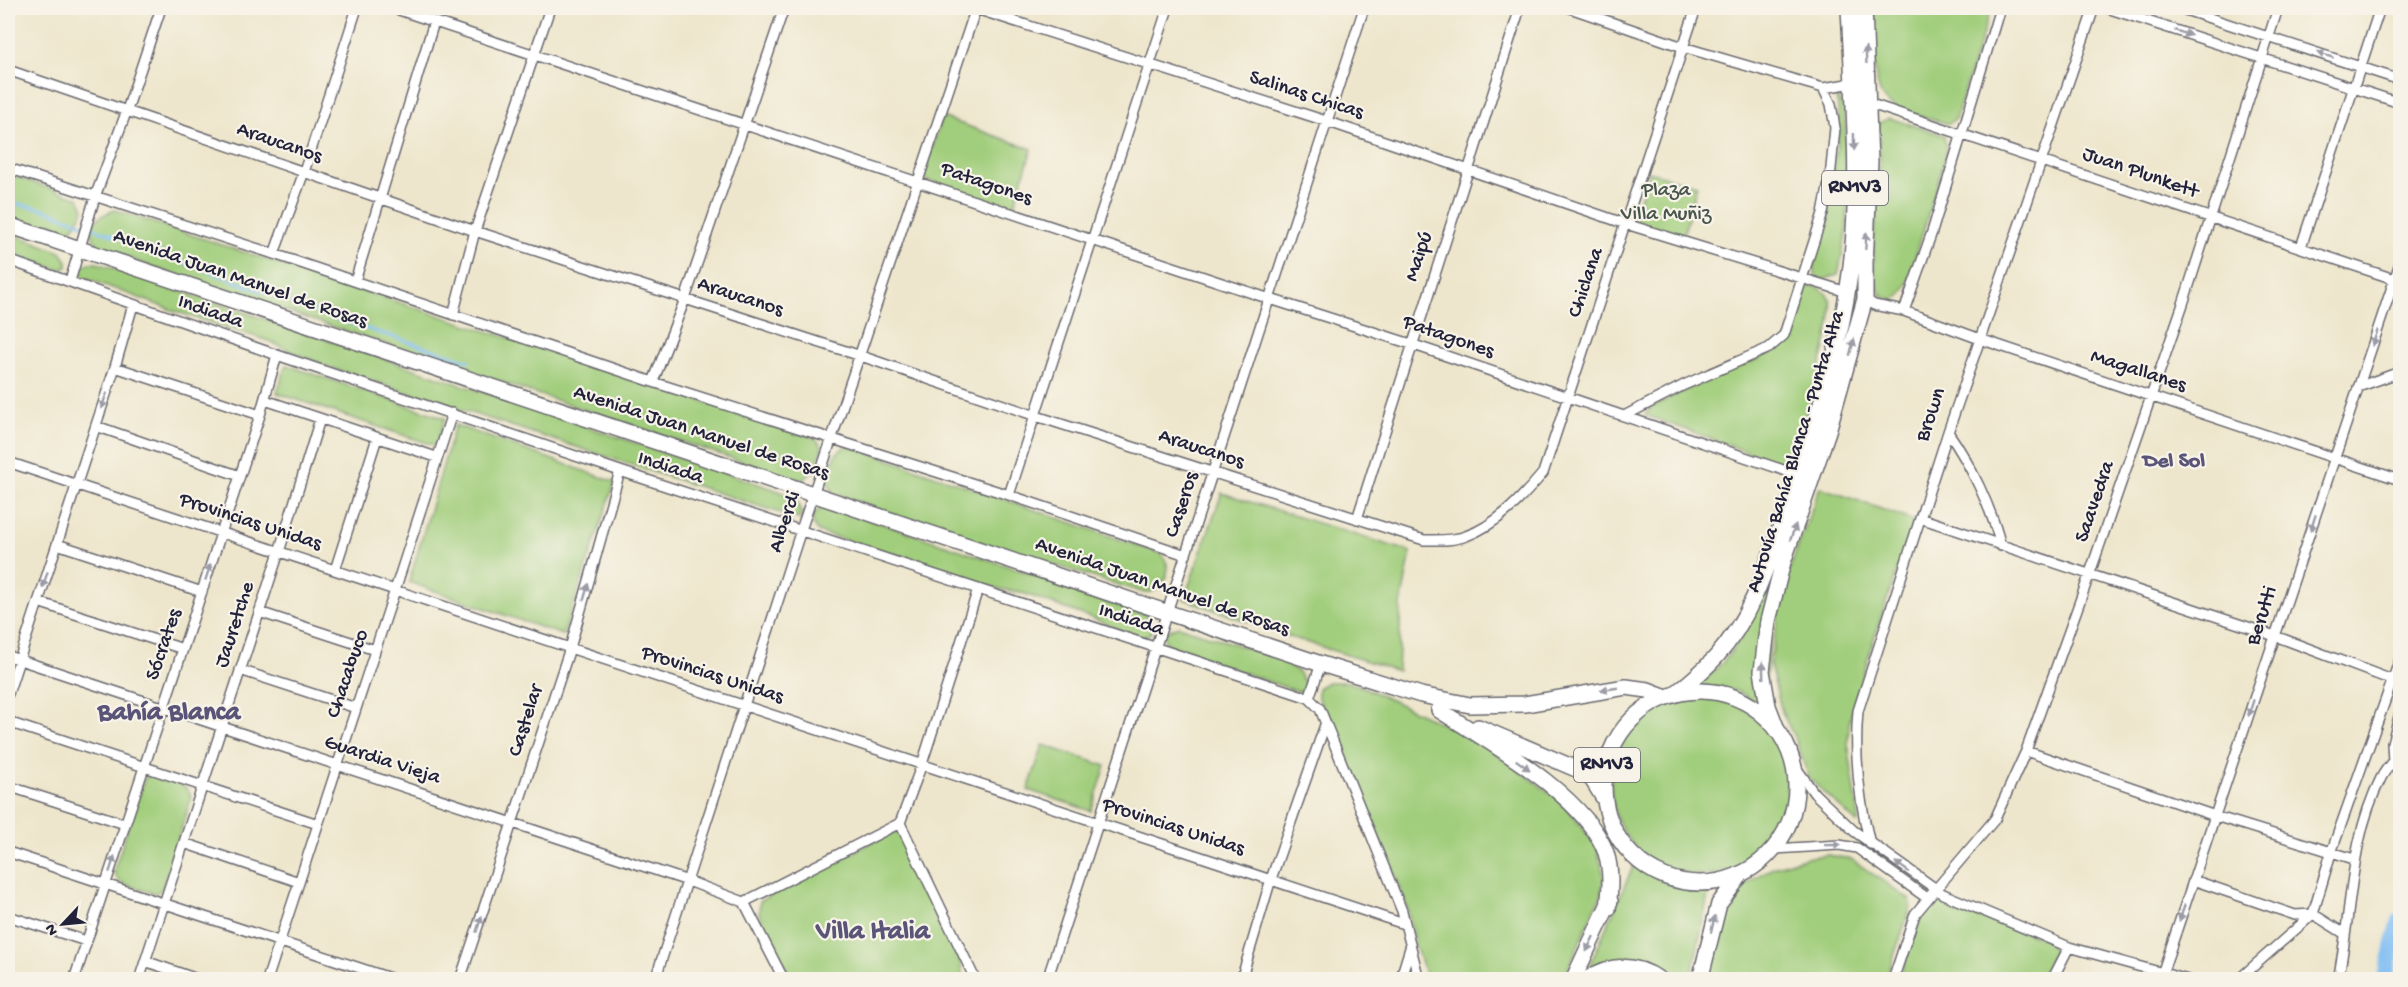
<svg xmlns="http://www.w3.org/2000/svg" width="2408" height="987" font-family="'Gochi Hand',sans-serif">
	<rect width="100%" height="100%" fill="#f7f3e8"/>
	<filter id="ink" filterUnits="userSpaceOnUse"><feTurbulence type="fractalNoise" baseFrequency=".0167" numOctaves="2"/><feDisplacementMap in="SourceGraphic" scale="12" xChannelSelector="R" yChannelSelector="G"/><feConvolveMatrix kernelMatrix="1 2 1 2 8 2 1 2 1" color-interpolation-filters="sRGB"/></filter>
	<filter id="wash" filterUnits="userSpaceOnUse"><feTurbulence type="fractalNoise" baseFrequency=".008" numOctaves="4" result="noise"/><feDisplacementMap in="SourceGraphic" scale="24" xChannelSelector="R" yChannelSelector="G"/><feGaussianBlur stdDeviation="1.35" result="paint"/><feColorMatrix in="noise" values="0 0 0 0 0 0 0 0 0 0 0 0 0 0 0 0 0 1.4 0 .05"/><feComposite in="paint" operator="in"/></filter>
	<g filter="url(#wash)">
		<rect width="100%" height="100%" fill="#eee6cc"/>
		<!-- green -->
		<path fill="#a1ce7c" stroke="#62785c" stroke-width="1.5" d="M1853,8H1858L1859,273L1844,354L1778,563L1763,706L1737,691L1696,685C1725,667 1740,642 1754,611L1852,294Z
			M1873,8H1991L1958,112L1955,119L1949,124C1930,118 1903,114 1887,102C1870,89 1874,29 1873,8Z
			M1835,93L1844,108L1848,175L1847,229L1838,275L1822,280L1815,275L1814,260L1825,223L1839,134L1838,107Z
			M942,117L1032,149L1013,209L923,179Z
			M1889,118L1944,135L1947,151L1909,279C1905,288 1903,298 1892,299C1859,303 1880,184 1880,165C1880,153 1879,140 1878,128L1880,123Z
			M1649,172L1697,185L1683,237L1633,220Z
			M8,174L79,198L84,209L77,223L67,235H63L8,217Z
			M115,210L815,438L822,446L816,470L802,480L795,479L155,268L99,246C82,227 97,216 115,210Z
			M8,232L61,252L67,261V267L60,270L8,252Z
			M89,263H97L779,491L796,500L801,513L799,519L326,366L266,340L177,312L83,277L80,269Z
			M1811,286H1816C1822,290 1830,295 1831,303C1835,325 1800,439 1788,461L1779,463L1645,415L1651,407L1707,380L1760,358L1787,343L1794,331L1805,290Z
			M286,365L445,418L436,446L277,393Z
			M455,425L615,482L563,635L409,582Z
			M847,445L1162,554L1168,566C1167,582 1161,591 1145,593L902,518L834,493L828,483L827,477L836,454Z
			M1820,487L1914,521L1877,629L1853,705L1849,724L1848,744L1859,819L1857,823L1809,778L1797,743L1782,712L1770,665L1783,587Z
			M1222,493L1411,552L1401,604L1398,671L1290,637L1184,599Z
			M826,507H833L1137,610C1147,615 1154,621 1151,633L1141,638L1135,637L1097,620L1020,592L990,588L912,559L818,532C809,520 811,512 826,507Z
			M1178,626L1279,658L1298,672L1305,683L1306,689L1299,692L1172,648L1165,641L1164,633Z
			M1328,682H1347L1363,687L1477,740L1561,801L1596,845L1604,876L1601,895L1563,979H1428L1415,946L1407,907L1394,872L1328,717L1318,698V688Z
			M1611 786a89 89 0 1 1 178 0a89 89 0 1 1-178 0Z
			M1043,745L1106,766L1091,811L1028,790Z
			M152,775C166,780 190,782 191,799L162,888L158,892L153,893C140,888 114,886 114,870L143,782L146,777Z
			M892,832L898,833L902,838L961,965L962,973L959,980L792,979L759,914L760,901Z
			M1828,855L1851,859L1910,900L1911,906L1886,979L1707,980C1712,959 1714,936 1722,917C1739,875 1787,858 1828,855Z
			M1637,866C1659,882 1682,892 1709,890L1691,979H1667L1660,974L1587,971L1633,867Z
			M1938,896L1961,910L2048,940L2053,949C2049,964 2047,971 2033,979L1899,980L1921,916Z"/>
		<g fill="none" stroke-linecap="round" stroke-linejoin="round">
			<!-- stream -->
			<path stroke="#80bef3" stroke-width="3" d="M8,202L43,209L330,317L469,361"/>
			<!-- river -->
			<path stroke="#80bef3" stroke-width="16" d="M2384,980L2400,920"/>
		</g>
	</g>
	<g filter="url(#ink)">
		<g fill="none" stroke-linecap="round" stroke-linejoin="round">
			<!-- minor casing -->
			<g stroke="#69676e" stroke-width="12">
				<path id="minor" d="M393,8L1267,298L1411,344L1798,475
					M973,8L1326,121L1626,224L1847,292
					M1570,8L1683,47L1823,88L1853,83
					M2107,8L2400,103
					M2179,8L2400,80
					M8,70L475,231L861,356L1036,416L1424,540C1438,540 1453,541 1466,536C1497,525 1522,498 1543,473L1696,8
					M1868,103L2400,281
					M8,168L274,254L653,382L1009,495L1186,555
					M2301,247L2380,8
					M274,254L304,172L357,8
					M8,260L277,355L620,471L1309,698L1320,709L1402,911L1419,980
					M70,281L95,197L127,110L161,8
					M355,281L434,22
					M1865,299L1874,305L1904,311L1980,339L2400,480
					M1904,311L1932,232L2000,8
					M453,315L475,231L550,8
					M115,367L260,415
					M653,382L685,299L784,8
					M2358,387L2400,372
					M265,400L436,457
					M1626,415L1684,385L1769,348L1784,335L1823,213L1830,178L1835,128L1831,104L1823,88
					M96,426L240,476
					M1948,432C1971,465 1991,507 2001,546
					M8,462L1404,924
					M1009,495L1168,8
					M1920,518L2275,636L2400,683
					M1357,519L1520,8
					M57,544L202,592
					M335,570L377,438
					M38,602L183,649
					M259,612L375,650
					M8,656L688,881L744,902
					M240,670L356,708
					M8,694L115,367L133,305
					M1309,698L1321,664
					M8,722L318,824
					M2026,751L2215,816L2354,859
					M2393,762L2392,743L2400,713
					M1795,766L1814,793L1854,831L1943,894L2069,947L2188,980
					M8,786L125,824
					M900,823L975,979
					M184,843L299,882
					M1870,844C1859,800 1854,756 1858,711L1948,432L2094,8
					M1775,849L1839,845L1857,848L1927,898
					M8,852L396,980
					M2193,880L2295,915L2313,914L2345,934
					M744,902L900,823L922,764L978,589
					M744,902L784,980
					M8,916L86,941
					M145,961L200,980
					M8,979V980
					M74,980L260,415L277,355
					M139,980L279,552L320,419
					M267,980L395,590L452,413
					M460,980L570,648L620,471
					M655,980L801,530L976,8
					M1047,980C1153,656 1256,331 1364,8
					M1241,980L1271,879L1325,725
					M1400,980L1410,948
					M1893,980L1915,914L1995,819L2026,751L2090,573L2183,304L2278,8
					M2052,980L2069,947
					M2160,980L2400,263
					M2238,980L2313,914L2331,853L2400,659
					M2338,980C2352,912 2349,841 2381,778C2386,768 2394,760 2400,752"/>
			</g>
			<!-- primary casing -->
			<g stroke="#69676e" stroke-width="18">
				<path id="primary" d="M8,225L1321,664L1421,695L1470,705L1525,704L1626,687L1648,690L1666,697
					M1604 787a96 96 0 1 1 192 0a96 96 0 1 1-192 0Z
					M1676,693C1690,682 1704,670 1716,657C1755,614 1770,555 1789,502C1817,422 1843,341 1852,257C1860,174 1853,90 1849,8
					M1439,710C1489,742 1586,796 1606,853C1612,872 1610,890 1608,909
					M1478,727L1581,771L1592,779L1603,797
					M1776,727L1768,706L1762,671L1768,621L1783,562L1828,431L1865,299V263L1870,162L1864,8
					M1573,980L1610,901
					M1586,980C1610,963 1636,963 1660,980
					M1700,980L1719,904L1740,876"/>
			</g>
			<!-- minor -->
			<use href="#minor" stroke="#fff" stroke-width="9"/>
			<!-- primary -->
			<use href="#primary" stroke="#fff" stroke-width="15"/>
		</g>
		<!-- one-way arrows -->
		<defs><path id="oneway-solid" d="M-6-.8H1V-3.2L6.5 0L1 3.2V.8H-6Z" transform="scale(1.5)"/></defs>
		<g fill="#9c9ca7">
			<use href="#oneway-solid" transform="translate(2183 33) rotate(18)"/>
			<use href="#oneway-solid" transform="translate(1866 55) rotate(-93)"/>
			<use href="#oneway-solid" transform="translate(2325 55) rotate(-162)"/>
			<use href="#oneway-solid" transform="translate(1854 142) rotate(89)"/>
			<use href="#oneway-solid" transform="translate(1866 241) rotate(-85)"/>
			<use href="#oneway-solid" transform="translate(2375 338) rotate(109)"/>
			<use href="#oneway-solid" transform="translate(1852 347) rotate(-75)"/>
			<use href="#oneway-solid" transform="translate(104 401) rotate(109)"/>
			<use href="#oneway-solid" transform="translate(2313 523) rotate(108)"/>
			<use href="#oneway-solid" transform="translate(1793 532) rotate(-71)"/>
			<use href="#oneway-solid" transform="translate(208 572) rotate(-72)"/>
			<use href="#oneway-solid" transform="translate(45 580) rotate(108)"/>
			<use href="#oneway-solid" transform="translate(586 592) rotate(-74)"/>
			<use href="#oneway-solid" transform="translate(1763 670) rotate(-92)"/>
			<use href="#oneway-solid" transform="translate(1609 689) rotate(172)"/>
			<use href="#oneway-solid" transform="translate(2251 708) rotate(108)"/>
			<use href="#oneway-solid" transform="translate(1523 765) rotate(36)"/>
			<use href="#oneway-solid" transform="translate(1833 845)"/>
			<use href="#oneway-solid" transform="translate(112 864) rotate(-72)"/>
			<use href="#oneway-solid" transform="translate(1902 867) rotate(-144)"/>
			<use href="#oneway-solid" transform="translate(2182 913) rotate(109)"/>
			<use href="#oneway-solid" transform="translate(479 924) rotate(-72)"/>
			<use href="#oneway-solid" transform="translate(1713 924) rotate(-77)"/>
			<use href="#oneway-solid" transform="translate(1590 944) rotate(116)"/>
		</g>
	</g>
	<g text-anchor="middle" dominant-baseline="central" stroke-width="4.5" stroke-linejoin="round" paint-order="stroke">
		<!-- shield labels -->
		<g fill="#f7f3e8" stroke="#62616f" stroke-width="1.5">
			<rect x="1822" y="171" width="66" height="34" rx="4.5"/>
			<rect x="1574" y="748" width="66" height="34" rx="4.5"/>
		</g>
		<g font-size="20" font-weight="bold" fill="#22223b">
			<text x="1855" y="188">RN1V3</text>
			<text x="1607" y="765">RN1V3</text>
		</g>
		<!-- street labels -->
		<g font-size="21" fill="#22223b" stroke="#f7f3e8">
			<text transform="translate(1306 96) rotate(18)">Salinas Chicas</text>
			<text transform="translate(279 144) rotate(19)">Araucanos</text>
			<text transform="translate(2140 174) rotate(19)">Juan Plunkett</text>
			<text transform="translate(986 185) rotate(19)">Patagones</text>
			<text transform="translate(1420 257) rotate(-72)">Maipú</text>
			<text transform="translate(240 280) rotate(19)">Avenida Juan Manuel de Rosas</text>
			<text transform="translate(1587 283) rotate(-71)">Chiclana</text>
			<text transform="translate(740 298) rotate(18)">Araucanos</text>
			<text transform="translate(210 313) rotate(19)">Indiada</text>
			<text transform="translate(1448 338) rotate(19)">Patagones</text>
			<text transform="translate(2138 372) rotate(18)">Magallanes</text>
			<text transform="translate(1932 415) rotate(-71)">Brown</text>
			<text transform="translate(701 434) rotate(18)">Avenida Juan Manuel de Rosas</text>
			<text transform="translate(1201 450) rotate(18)">Araucanos</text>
			<text transform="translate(1797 452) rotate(-73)">Autovía Bahía Blanca - Punta Alta</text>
			<text transform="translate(670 469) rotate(18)">Indiada</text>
			<text transform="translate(2096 502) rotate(-71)">Saavedra</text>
			<text transform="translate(1183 505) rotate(-72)">Caseros</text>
			<text transform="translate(786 522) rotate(-72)">Alberdi</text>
			<text transform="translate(250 523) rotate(18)">Provincias Unidas</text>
			<text transform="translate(1162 588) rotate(19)">Avenida Juan Manuel de Rosas</text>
			<text transform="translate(2263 616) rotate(-72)">Berutti</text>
			<text transform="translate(1131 621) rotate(18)">Indiada</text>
			<text transform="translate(236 625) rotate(-72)">Jauretche</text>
			<text transform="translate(165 645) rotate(-71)">Sócrates</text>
			<text transform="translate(349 674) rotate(-71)">Chacabuco</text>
			<text transform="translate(712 676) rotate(18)">Provincias Unidas</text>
			<text transform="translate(527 721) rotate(-72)">Castelar</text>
			<text transform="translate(382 761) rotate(18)">Guardia Vieja</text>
			<text transform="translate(1173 828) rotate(18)">Provincias Unidas</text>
		</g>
		<!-- park labels -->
		<g font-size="21" fill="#48564e" stroke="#f7f3e8">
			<text x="1666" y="191">Plaza<tspan x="1666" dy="24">Villa Muñiz</tspan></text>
		</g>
		<!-- neighbourhood labels -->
		<g font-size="22" font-weight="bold" fill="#5a5478" stroke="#f7f3e8">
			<text x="2174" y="462">Del Sol</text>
		</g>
		<!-- district labels -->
		<g font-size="27" font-weight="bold" fill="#5a5478" stroke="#f7f3e8">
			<text x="169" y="714">Bahía Blanca</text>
			<text x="873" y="933">Villa Italia</text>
		</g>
	</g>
	<!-- margin -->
	<rect width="2408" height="987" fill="none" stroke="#f7f3e8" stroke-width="30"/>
	<!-- north arrow -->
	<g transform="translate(63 924) rotate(244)" stroke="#f7f3e8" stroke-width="4.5" paint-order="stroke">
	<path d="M0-4.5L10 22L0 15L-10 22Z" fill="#22223b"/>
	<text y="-9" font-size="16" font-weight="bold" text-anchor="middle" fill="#22223b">N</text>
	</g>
</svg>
